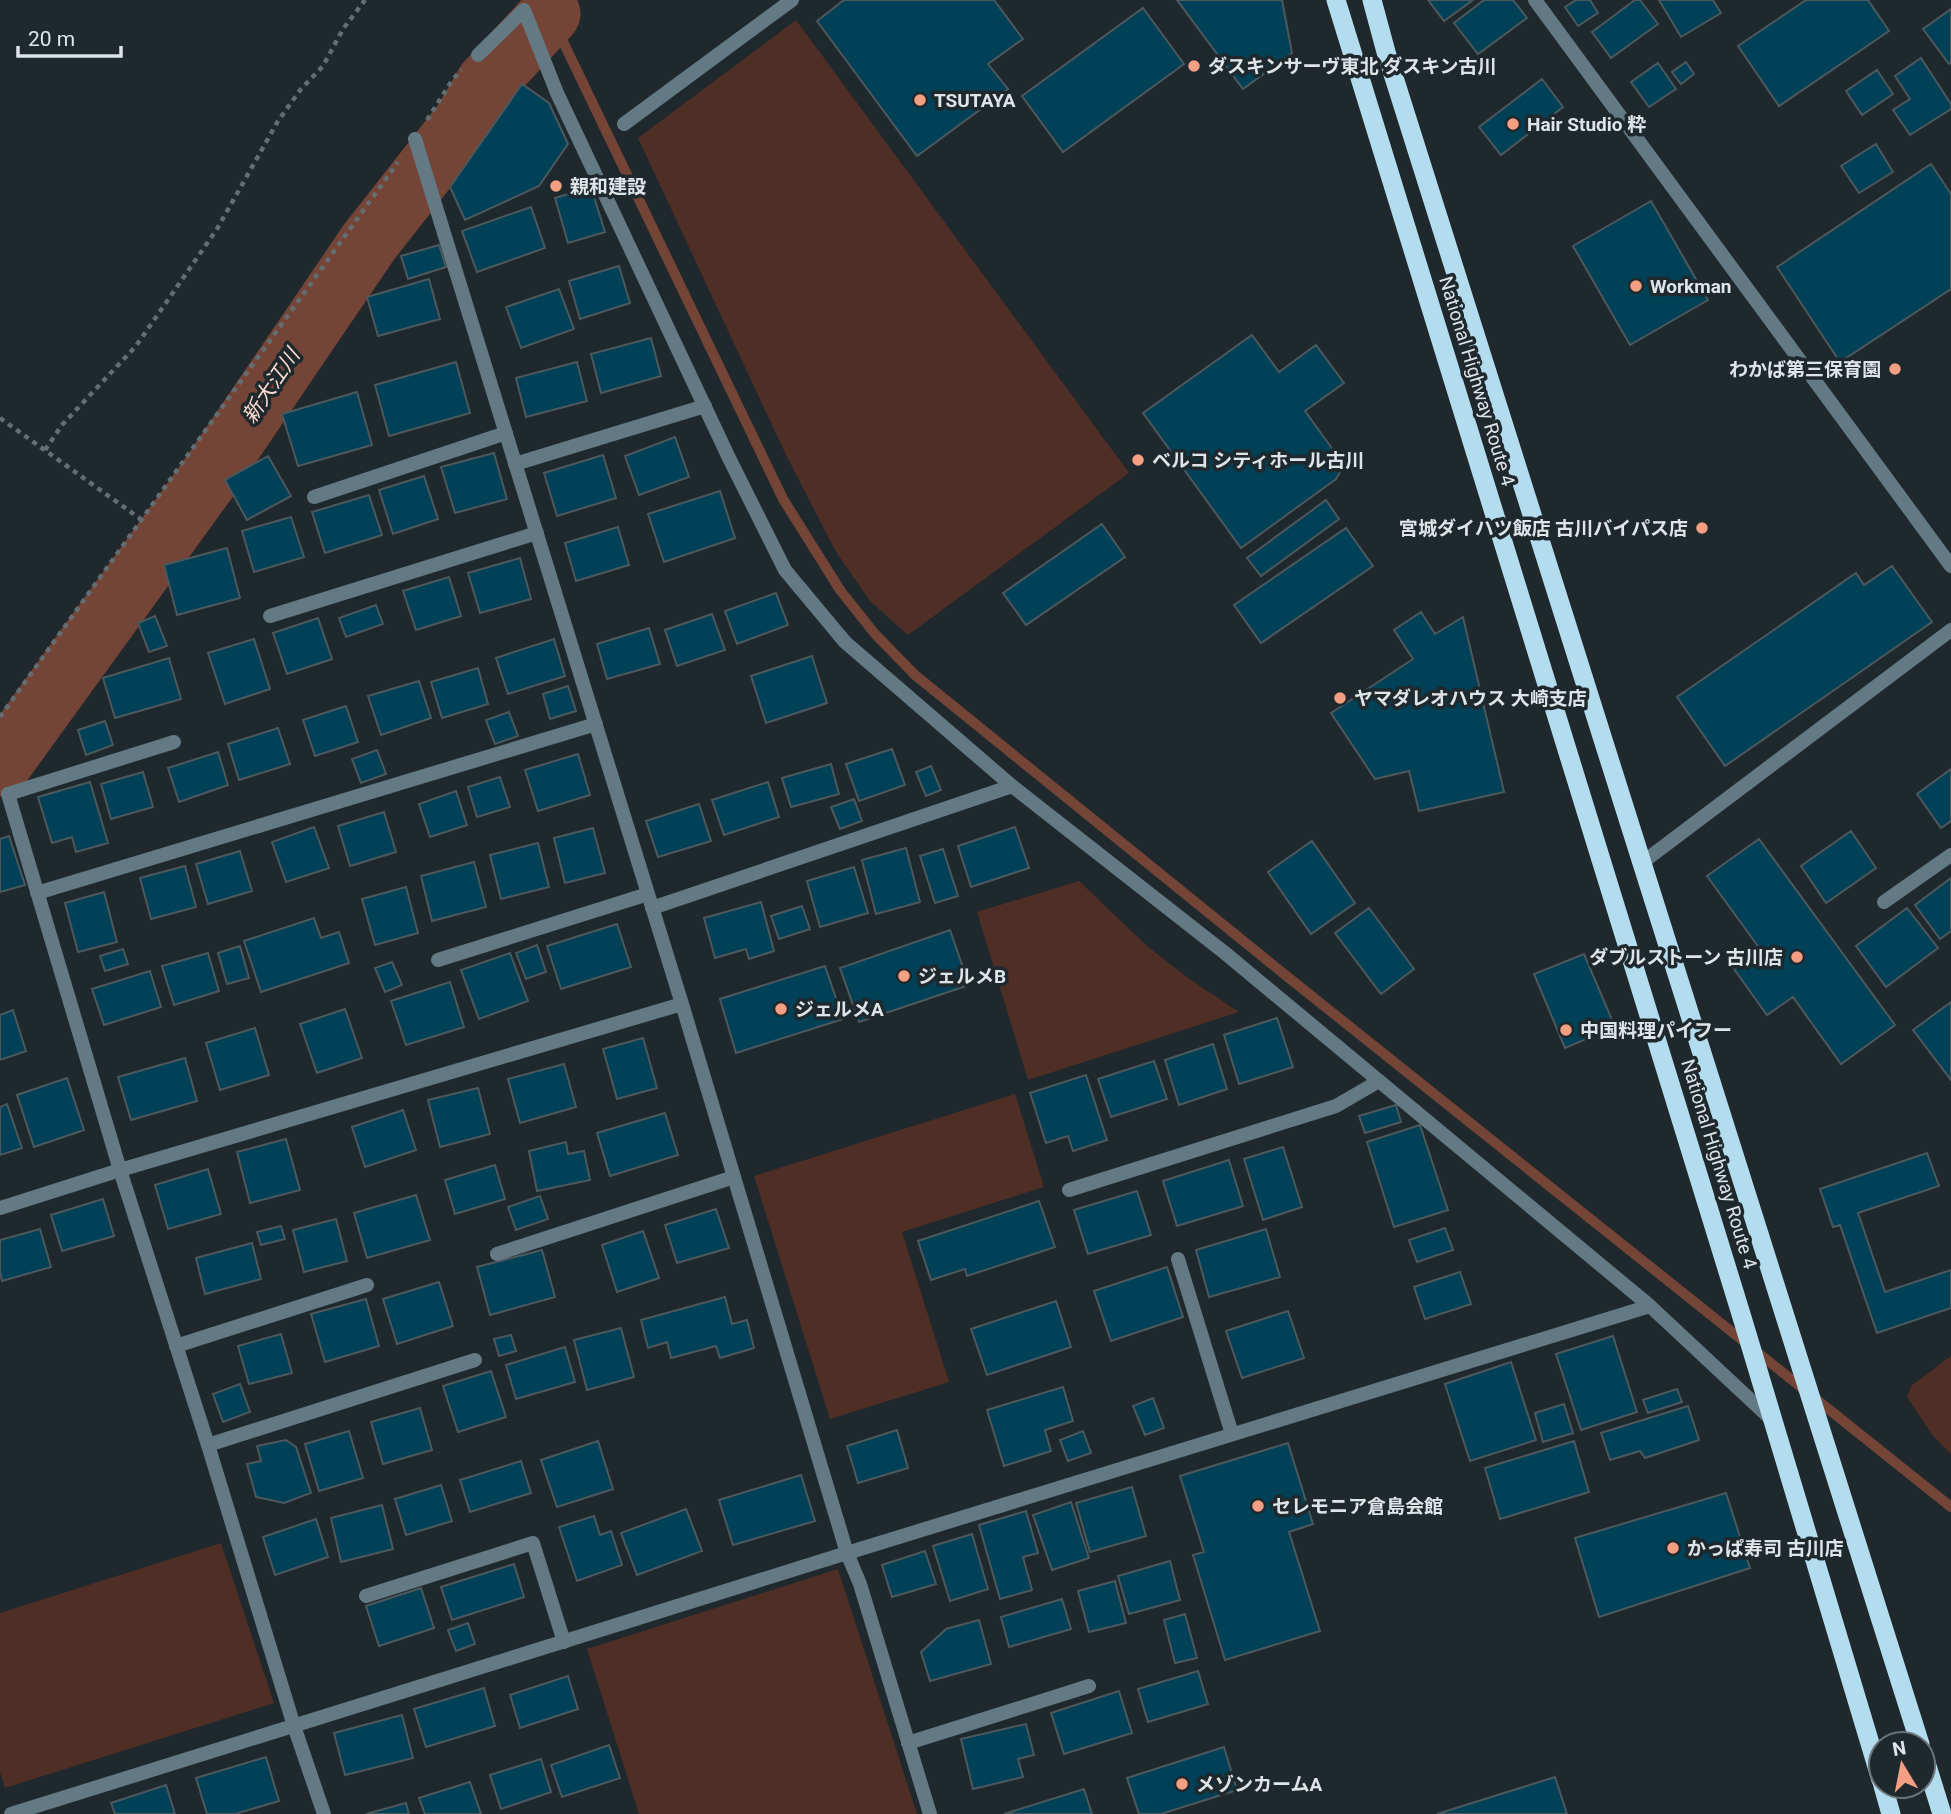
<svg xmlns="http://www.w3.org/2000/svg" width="1951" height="1814" font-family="Roboto,'Noto Sans JP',sans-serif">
	<rect width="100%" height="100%" fill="#1e282d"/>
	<!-- green -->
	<path fill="#4f2f25" d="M796,20L1129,473L908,635L870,601L836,552L786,455L638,138Z
		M1079,881L1147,946L1188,978L1239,1012L1028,1080L977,912Z
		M1015,1094L1044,1187L902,1232L949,1382L830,1419L754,1176Z
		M1951,1356V1454L1933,1436L1907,1397L1911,1386Z
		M221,1543L274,1703L5,1788L0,1772V1613Z
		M838,1569L917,1814H639L587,1649Z"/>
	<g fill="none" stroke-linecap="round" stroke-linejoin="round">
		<!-- stream -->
		<path stroke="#744536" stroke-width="10" d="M543,0L783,499L840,590L875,634L915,675L1289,978L1951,1507"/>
		<!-- river -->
		<path stroke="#744536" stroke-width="61" d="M0,766L208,479L369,242L464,121L486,83L550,14"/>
	</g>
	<!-- building -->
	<path fill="#004157" stroke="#4d585d" stroke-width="2" d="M844,0H994L1023,39L988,64L1008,89L917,156L817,21Z
		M1177,0H1282L1292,53L1243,89Z
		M1428,0H1473L1444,21Z
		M1484,0H1513L1527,18L1478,54L1454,23Z
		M1576,0H1590L1598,13L1578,26L1565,7Z
		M1635,0H1640L1658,24L1611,58L1592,32Z
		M1659,0H1713L1721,13L1681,37Z
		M1806,0H1868L1889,31L1779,106L1738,46Z
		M1143,8L1184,64L1063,152L1022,96Z
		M1951,9V62L1949,64L1923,29Z
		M1921,58L1951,104V109L1910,135L1893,110L1910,99L1895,76Z
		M1686,62L1694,74L1681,84L1672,72Z
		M1658,63L1676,89L1649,107L1631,82Z
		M1877,70L1893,94L1862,115L1846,91Z
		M1542,79L1563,107L1501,155L1479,127Z
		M522,84L549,103L568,144L539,186L465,220L450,187Z
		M1876,144L1893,172L1859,193L1841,166Z
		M1931,164L1951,194V289L1840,362L1777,267Z
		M591,187L605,232L568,243L555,198Z
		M1651,201L1708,300L1630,345L1573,246Z
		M531,207L545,248L477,272L462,231Z
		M439,245L446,267L408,279L401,256Z
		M619,266L630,303L580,319L569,281Z
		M429,279L440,319L378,336L367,297Z
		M559,289L574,329L521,348L506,307Z
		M1252,335L1279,372L1316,345L1344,383L1305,411L1344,465L1336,479L1241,548L1143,413Z
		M651,338L661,376L601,393L591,354Z
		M456,362L470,413L389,436L375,385Z
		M577,362L587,401L526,417L516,378Z
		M357,392L372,445L298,466L282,414Z
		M675,437L689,477L639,495L625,456Z
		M494,453L507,499L455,513L441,467Z
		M603,455L616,498L557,516L544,473Z
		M268,456L291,496L247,520L225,480Z
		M424,476L438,519L393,534L379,490Z
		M720,491L735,538L664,562L648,514Z
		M369,495L382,535L325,553L312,512Z
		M1326,500L1339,519L1261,576L1247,558Z
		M291,517L304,557L254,572L242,531Z
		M1102,524L1125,557L1026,625L1003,593Z
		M618,527L629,565L576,581L565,543Z
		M1346,528L1373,566L1261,643L1234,605Z
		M227,548L240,598L177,615L164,565Z
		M520,558L531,599L480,613L468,573Z
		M1892,566L1932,622L1725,766L1677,697L1856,573L1864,585Z
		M449,577L461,616L416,630L403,591Z
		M776,593L788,625L737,644L725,611Z
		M376,605L383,624L346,637L339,618Z
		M1421,612L1435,634L1463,617L1504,792L1419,811L1409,771L1375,779L1331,713L1413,659L1394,630Z
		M712,614L725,650L677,666L665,630Z
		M155,616L167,646L149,652L138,623Z
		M318,618L332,659L287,674L273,633Z
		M649,628L660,664L607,679L597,644Z
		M254,639L270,689L225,704L208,653Z
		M554,639L565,676L508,694L496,658Z
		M812,656L827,703L766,723L751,676Z
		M169,658L181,699L115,718L103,678Z
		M478,668L488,704L442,718L431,682Z
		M419,681L431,718L381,735L368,696Z
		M568,686L576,711L550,719L543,694Z
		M346,706L358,742L315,756L303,720Z
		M509,712L518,736L495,744L486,720Z
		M105,721L113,745L86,755L78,730Z
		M278,728L290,764L239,780L228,744Z
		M892,749L905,785L859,801L846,764Z
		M377,750L386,774L361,783L352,759Z
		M218,752L228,785L179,802L168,768Z
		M578,754L590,795L538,811L525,770Z
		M831,764L839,794L791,807L782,778Z
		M931,766L941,790L926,796L916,772Z
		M1951,769V821L1941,828L1917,794Z
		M143,772L153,807L111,819L101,784Z
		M500,777L510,807L477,817L468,787Z
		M90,782L108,843L76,852L72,837L52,843L38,797Z
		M768,782L779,817L724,835L712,800Z
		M456,791L467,825L430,837L419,804Z
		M854,799L862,821L840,829L831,807Z
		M699,804L711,841L658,857L646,821Z
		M384,812L396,852L350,866L338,826Z
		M314,827L329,868L286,882L272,842Z
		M1015,827L1029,868L971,887L958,846Z
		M593,828L605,873L565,883L554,838Z
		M1851,831L1876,868L1826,903L1801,866Z
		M9,836L25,885L0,892V839Z
		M1759,839L1895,1025L1841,1064L1793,997L1767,1015L1734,969L1760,949L1707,876Z
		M1312,841L1355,903L1311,934L1268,872Z
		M538,843L549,887L501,899L490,855Z
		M906,848L920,902L876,914L862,860Z
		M943,849L958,896L935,903L920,856Z
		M240,851L252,891L208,904L196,864Z
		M474,862L486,907L432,921L421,876Z
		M185,866L196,907L151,919L140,878Z
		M854,867L868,913L820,927L807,881Z
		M1951,878V931L1940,939L1915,905Z
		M406,887L418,933L375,945L362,899Z
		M104,892L117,942L78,952L65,903Z
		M761,902L774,951L749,959L746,949L715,958L704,918Z
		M802,906L810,929L779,939L771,916Z
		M1369,908L1414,969L1381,994L1335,933Z
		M1907,908L1938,948L1886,987L1856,946Z
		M314,918L321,938L339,932L349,963L261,992L244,941Z
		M617,924L631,967L561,989L547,946Z
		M950,930L969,985L859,1022L840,968Z
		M537,945L546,972L526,979L516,953Z
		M240,946L249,978L227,984L218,953Z
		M123,949L128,964L105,971L100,956Z
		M208,953L219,991L174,1005L162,966Z
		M510,953L528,1001L479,1019L461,970Z
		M1584,954L1615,1027L1565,1048L1534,974Z
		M392,962L402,985L385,992L375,968Z
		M825,966L843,1019L736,1053L720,999Z
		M150,971L161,1007L104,1025L92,989Z
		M450,982L464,1027L406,1045L391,1001Z
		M1951,1002V1080L1913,1030Z
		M345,1009L362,1058L317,1073L300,1024Z
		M13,1010L26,1051L0,1060V1015Z
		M1277,1018L1293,1067L1239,1084L1224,1035Z
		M255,1028L269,1075L220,1090L206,1043Z
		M643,1038L657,1088L617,1099L603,1049Z
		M1213,1044L1227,1089L1179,1105L1165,1060Z
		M185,1058L197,1101L131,1120L118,1077Z
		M1154,1061L1167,1099L1111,1117L1098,1079Z
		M564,1064L576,1107L520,1123L508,1079Z
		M1086,1075L1107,1140L1073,1151L1068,1136L1046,1143L1030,1093Z
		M67,1078L84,1130L34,1147L17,1095Z
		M478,1088L490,1134L440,1147L428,1100Z
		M7,1104L22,1148L0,1155V1107Z
		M1396,1105L1401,1122L1365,1133L1359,1116Z
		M403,1110L416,1150L365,1167L352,1127Z
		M665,1113L678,1155L610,1176L597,1133Z
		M1420,1125L1448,1210L1394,1227L1367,1142Z
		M286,1139L300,1190L250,1203L237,1152Z
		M566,1142L568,1154L584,1151L590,1180L537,1191L529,1151Z
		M1283,1147L1302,1207L1263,1220L1244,1159Z
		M1927,1153L1939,1186L1858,1213L1885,1292L1951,1270V1308L1877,1333L1840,1225L1833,1227L1820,1189Z
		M1229,1160L1243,1206L1177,1226L1163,1181Z
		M495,1165L505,1199L455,1214L445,1180Z
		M208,1169L221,1214L168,1229L155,1185Z
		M1137,1191L1151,1235L1088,1254L1074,1210Z
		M416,1195L430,1240L367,1258L354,1213Z
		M540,1196L548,1219L516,1230L508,1207Z
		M103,1199L114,1236L62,1251L51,1215Z
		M1039,1201L1055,1247L967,1276L965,1269L931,1280L918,1241Z
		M716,1209L729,1248L677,1263L665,1225Z
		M336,1219L347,1261L304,1272L293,1230Z
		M281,1226L285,1239L261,1245L257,1232Z
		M1445,1228L1453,1250L1417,1262L1409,1240Z
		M40,1229L51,1267L2,1281L0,1272V1240Z
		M1266,1229L1280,1277L1209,1297L1196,1250Z
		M643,1231L659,1278L617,1292L602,1245Z
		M252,1243L261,1279L205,1294L196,1258Z
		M542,1250L555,1297L490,1315L477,1267Z
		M1167,1267L1183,1317L1111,1341L1094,1291Z
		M1460,1272L1471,1304L1425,1319L1414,1287Z
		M439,1282L453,1326L397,1344L383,1299Z
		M725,1297L732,1324L747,1320L754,1348L720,1358L716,1346L671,1358L667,1342L648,1348L641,1320Z
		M366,1299L379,1346L325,1362L311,1314Z
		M1056,1301L1071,1347L987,1375L971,1329Z
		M1288,1311L1304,1358L1242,1378L1226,1331Z
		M621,1328L634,1377L587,1390L574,1340Z
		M281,1334L292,1373L249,1384L238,1346Z
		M511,1335L516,1351L499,1356L494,1339Z
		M1613,1336L1637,1412L1581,1430L1556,1354Z
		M565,1347L575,1382L516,1399L506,1365Z
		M1511,1362L1536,1440L1470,1461L1445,1384Z
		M491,1371L506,1417L458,1432L443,1386Z
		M240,1384L250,1412L223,1422L213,1394Z
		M1063,1387L1073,1421L1045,1430L1051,1451L1004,1466L987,1410Z
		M1677,1389L1682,1402L1648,1413L1643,1400Z
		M1153,1398L1164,1428L1145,1435L1133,1406Z
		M1564,1404L1573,1433L1543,1442L1535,1413Z
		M1688,1406L1699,1440L1645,1458L1640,1451L1610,1460L1601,1433Z
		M420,1408L432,1450L383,1464L371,1422Z
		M897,1430L908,1468L858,1483L847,1446Z
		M349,1431L363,1478L319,1491L305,1444Z
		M1083,1431L1091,1453L1068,1461L1060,1440Z
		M286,1440L296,1447L311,1493L284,1503L256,1497L247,1464L261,1461L257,1446Z
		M598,1441L613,1489L557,1507L541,1460Z
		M1574,1441L1589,1492L1500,1519L1485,1468Z
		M1288,1443L1313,1524L1289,1532L1320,1631L1225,1660L1193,1555L1204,1552L1180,1476Z
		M521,1461L531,1493L470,1512L460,1480Z
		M801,1475L815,1521L733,1545L719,1500Z
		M441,1485L452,1521L406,1535L395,1499Z
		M1132,1487L1146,1536L1090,1552L1076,1503Z
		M1726,1493L1750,1568L1599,1617L1575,1538Z
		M1071,1502L1089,1558L1052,1570L1033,1515Z
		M382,1505L393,1549L341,1562L331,1518Z
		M686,1509L702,1551L637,1575L621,1533Z
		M1026,1511L1038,1553L1023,1557L1032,1590L1000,1599L979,1525Z
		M594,1516L600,1535L611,1531L622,1565L577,1581L559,1527Z
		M316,1519L328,1557L275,1575L263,1537Z
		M972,1534L988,1589L950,1601L933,1546Z
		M925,1551L936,1584L892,1597L882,1565Z
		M1170,1561L1180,1600L1129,1614L1118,1576Z
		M514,1564L524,1597L452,1620L441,1587Z
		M1115,1581L1126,1623L1089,1632L1078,1591Z
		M421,1588L434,1628L379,1646L366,1606Z
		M1062,1599L1071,1629L1009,1647L1001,1617Z
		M1185,1614L1197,1658L1175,1663L1164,1620Z
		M979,1620L991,1664L930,1681L921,1652L946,1629Z
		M468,1623L475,1644L456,1651L448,1630Z
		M1198,1671L1208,1704L1148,1722L1138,1689Z
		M568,1676L578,1709L520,1728L510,1695Z
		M484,1688L495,1726L426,1747L414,1709Z
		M1119,1691L1132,1733L1064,1754L1051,1713Z
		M402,1715L413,1758L345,1775L334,1733Z
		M1026,1724L1034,1755L1018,1759L1023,1777L973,1789L961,1739Z
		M609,1745L620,1778L562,1797L551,1765Z
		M1224,1747L1237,1790L1161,1814H1139L1127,1778Z
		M266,1757L279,1801L235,1814H207L196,1778Z
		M541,1759L551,1792L501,1809L490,1775Z
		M1555,1777L1567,1814H1437Z
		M470,1782L481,1814H425L419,1798Z
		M166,1785L175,1814H115L111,1803Z
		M1084,1789L1092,1814H1004Z
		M406,1803L409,1814H366Z"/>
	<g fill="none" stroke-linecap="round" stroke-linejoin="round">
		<!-- path -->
		<path stroke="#646d71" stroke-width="4.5" stroke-dasharray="5 5" stroke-linecap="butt" d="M427,120L453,79L462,70
			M0,418L142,520
			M45,450L62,425L136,346L217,229L278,121L301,89L323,66L343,29L365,0
			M0,717L398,162"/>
		<!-- service -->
		<path stroke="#637984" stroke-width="14" d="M515,464L705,406
			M314,497L506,433
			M270,616L537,533
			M1884,902L1951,855
			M652,908L1012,786
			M438,960L648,894
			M1069,1190L1336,1106L1379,1081
			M0,1208L120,1170
			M497,1254L734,1177
			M1178,1259L1232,1434
			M176,1346L367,1285
			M208,1445L475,1360
			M366,1596L533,1543L564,1642
			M908,1743L1089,1686"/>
		<!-- minor -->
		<path stroke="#637984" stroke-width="14" d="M1535,0L1951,566
			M478,55L524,10L557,93L729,458L785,570L845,642L1012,786L1225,953L1650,1306
			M624,124L792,0
			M415,139L682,1004L847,1553L860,1584L930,1814
			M174,742L8,794L120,1170L208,1445L294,1726L324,1814
			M1643,862L1951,630
			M37,893L596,724
			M120,1170L682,1004
			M11,1814L847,1553L1650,1306L1772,1420"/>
		<!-- trunk -->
		<path stroke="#b4dcef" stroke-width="19" d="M1336,0L1741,1314L1881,1780
			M1372,0L1386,52L1920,1744
			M1923,1753L1942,1814
			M1883,1786L1891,1814"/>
	</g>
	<!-- markers -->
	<g fill="#f39f84" stroke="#1e282d" stroke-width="2.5">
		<circle cx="1194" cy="66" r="7"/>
		<circle cx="920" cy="100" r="7"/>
		<circle cx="1513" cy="124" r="7"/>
		<circle cx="556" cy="186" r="7"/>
		<circle cx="1636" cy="286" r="7"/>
		<circle cx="1895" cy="369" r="7"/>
		<circle cx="1138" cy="460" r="7"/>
		<circle cx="1702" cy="528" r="7"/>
		<circle cx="1340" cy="698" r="7"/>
		<circle cx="1797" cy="957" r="7"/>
		<circle cx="904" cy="976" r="7"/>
		<circle cx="781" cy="1009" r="7"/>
		<circle cx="1566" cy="1030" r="7"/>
		<circle cx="1258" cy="1506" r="7"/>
		<circle cx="1673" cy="1548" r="7"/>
		<circle cx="1182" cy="1784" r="7"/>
	</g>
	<g text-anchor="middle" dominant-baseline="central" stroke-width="7" stroke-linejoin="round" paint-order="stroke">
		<!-- poi labels -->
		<g font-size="19" font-weight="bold" fill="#dee5e8" stroke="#1e282d" text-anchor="start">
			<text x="1208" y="66">ダスキンサーヴ東北 ダスキン古川</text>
			<text x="934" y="100">TSUTAYA</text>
			<text x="1527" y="124">Hair Studio 粋</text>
			<text x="570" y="186">親和建設</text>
			<text x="1650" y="286">Workman</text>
			<text x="1881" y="369" text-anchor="end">わかば第三保育園</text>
			<text x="1152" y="460">ベルコ シティホール古川</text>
			<text x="1688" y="528" text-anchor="end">宮城ダイハツ飯店 古川バイパス店</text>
			<text x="1354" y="698">ヤマダレオハウス 大崎支店</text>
			<text x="1783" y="957" text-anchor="end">ダブルストーン 古川店</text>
			<text x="918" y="976">ジェルメB</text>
			<text x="795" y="1009">ジェルメA</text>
			<text x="1580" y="1030">中国料理パイフー</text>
			<text x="1272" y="1506">セレモニア倉島会館</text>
			<text x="1687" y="1548">かっぱ寿司 古川店</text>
			<text x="1196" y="1784">メゾンカームA</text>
		</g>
		<!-- street labels -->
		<g font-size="19" fill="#dee5e8" stroke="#1e282d">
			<text transform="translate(1477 381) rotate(73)">National Highway Route 4</text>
			<text transform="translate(1719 1164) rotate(73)">National Highway Route 4</text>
		</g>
		<!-- water labels -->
		<g font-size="21" font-style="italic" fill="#fddcd2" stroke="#1e282d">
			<text transform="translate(271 386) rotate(-56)">新大江川</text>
		</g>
	</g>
	<!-- north arrow -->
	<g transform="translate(1902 1765) rotate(350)"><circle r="33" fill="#1e282d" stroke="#6b7478" stroke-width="2"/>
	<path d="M0-5L12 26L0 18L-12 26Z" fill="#f39f84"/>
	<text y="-10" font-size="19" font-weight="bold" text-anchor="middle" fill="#dee5e8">N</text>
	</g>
	<!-- scale -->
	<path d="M18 46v10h103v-10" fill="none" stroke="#dee5e8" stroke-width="3.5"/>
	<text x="28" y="46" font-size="21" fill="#dee5e8" stroke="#1e282d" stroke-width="5" paint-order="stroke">20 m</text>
</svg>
